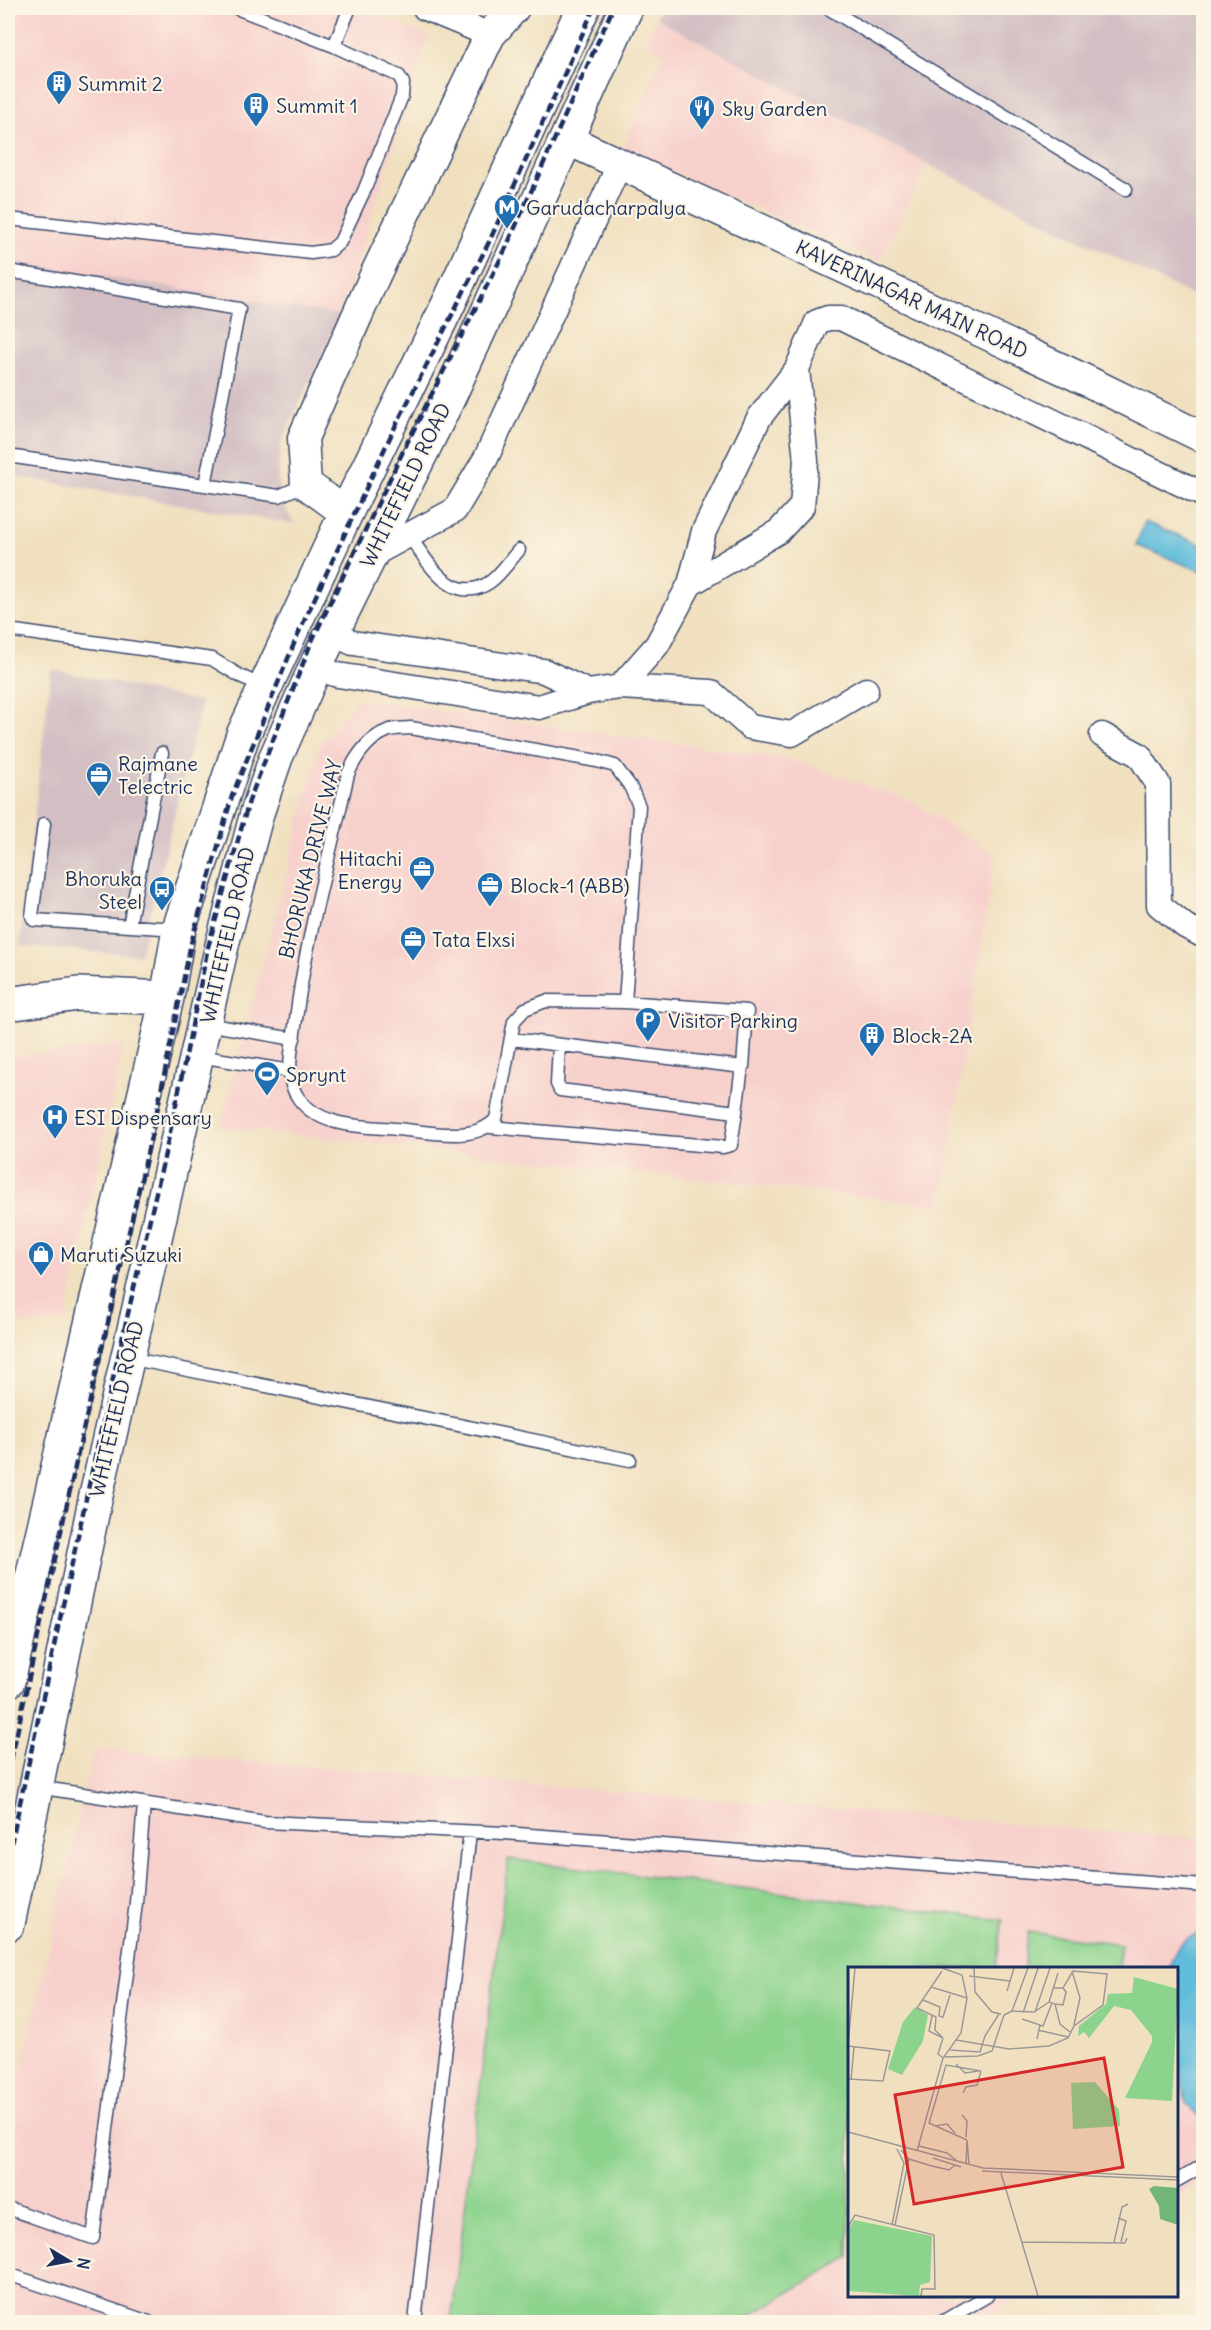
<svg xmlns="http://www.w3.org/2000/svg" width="1211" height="2330" font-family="Delius,sans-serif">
	<rect width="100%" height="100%" fill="#fcf5e5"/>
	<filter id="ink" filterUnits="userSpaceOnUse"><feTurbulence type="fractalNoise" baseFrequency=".0167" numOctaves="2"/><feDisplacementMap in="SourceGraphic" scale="12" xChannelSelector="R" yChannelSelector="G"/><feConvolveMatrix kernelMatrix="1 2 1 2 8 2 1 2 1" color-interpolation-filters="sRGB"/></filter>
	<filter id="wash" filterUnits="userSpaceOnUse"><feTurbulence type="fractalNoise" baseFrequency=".008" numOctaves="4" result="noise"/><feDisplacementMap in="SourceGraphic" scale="24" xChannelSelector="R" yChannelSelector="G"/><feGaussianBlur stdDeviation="1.35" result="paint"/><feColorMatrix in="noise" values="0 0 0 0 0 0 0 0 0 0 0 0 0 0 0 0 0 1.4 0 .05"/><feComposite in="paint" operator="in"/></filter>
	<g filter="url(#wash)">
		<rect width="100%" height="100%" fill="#f0e0bf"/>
		<!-- built -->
		<path fill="#f7d0cc" d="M8,8H356L429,36L340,315L8,261Z
			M656,18L927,164L880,261L622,150L663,54L644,43Z
			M357,699L788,759L911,801L995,855L941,1205L220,1127L319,747Z
			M124,1044L65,1321L8,1326V1057Z
			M94,1749L1203,1839V2179L1177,2196L1176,1968H850V2296H1022L980,2322H8V2130Z"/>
		<!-- industrial -->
		<path fill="#d2bec3" d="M660,8H1203V301L927,164L656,18Z
			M8,261L340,315L281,443L278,475L279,496L294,524L8,475Z
			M51,669L202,702L140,955L20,946Z"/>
		<!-- green -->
		<path fill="#8cd38d" stroke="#548176" stroke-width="1.5" d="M508,1859L1003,1920L996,1968H850L849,2257L739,2322H451Z
			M1028,1932L1121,1944L1118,1968H1024Z"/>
		<!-- water -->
		<path fill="#5ebcdc" stroke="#3c769d" stroke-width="1.5" d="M1145,522L1203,545V572L1136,545Z
			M1203,1933H1204L1203,2117L1198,2115L1186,2104L1179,2061L1181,2026L1177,2017L1176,1968H1169C1175,1949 1182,1936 1203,1933Z"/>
	</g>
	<g filter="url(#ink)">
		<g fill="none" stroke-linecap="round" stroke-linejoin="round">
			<!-- service casing -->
			<g stroke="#3b4a6d" stroke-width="15">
				<path id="service" d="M828,8L1126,189
					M334,46L350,8
					M8,219L311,253L331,250L340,242L364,191L402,96L403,83L399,76L334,46L236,8
					M8,271L239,309L205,485
					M8,456L279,496L306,484
					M408,534C427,560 451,608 490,582C501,574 510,560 519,550
					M8,630L212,659L240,676L263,686
					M411,728L597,761L615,766L630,786L639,806L625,1002L546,1001L525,1009L514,1021L496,1119C474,1144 426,1131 396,1129C363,1126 321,1128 299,1099C293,1091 289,1079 290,1069C290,1052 294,1036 296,1019C306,937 330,855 348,774C356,756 367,739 387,731C393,728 404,729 411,728Z
					M44,824L32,916L34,920L178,929
					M129,926L162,753
					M206,1024L294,1039
					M512,1039L743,1067L747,1011L625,1002
					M199,1056L290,1071
					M736,1112L742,1067
					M490,1127L723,1147L731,1145L736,1112L560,1090L557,1084L559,1045
					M129,1358L630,1460
					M37,1787L265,1822L504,1833L1204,1886
					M1176,2181L1204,2165
					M8,2208L93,2238L136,1903L144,1804
					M8,2274L149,2322
					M415,2322L470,1832
					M942,2322L987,2296"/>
			</g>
			<!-- minor casing -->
			<g stroke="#3b4a6d" stroke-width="27">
				<path id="minor" d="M425,8L490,35
					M370,556L455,510L486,458L620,163
					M690,584L779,531L802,506L806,461L797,369
					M315,668L338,675L539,707L588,692L544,671L353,643L331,633
					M620,687L711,692L750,727L792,734L866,690
					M588,692L620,687L657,645L690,584L704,531L759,418L797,369L817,322L828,318H841L1204,495
					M1102,735L1139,755L1158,784L1159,905L1185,926L1204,936"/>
			</g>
			<!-- tertiary casing -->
			<g stroke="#3b4a6d" stroke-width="33">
				<path id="tertiary" d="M566,139L1077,376L1204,438
					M346,513L306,484L303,438L376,273L490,35L514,8"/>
			</g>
			<!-- primary casing -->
			<g stroke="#3b4a6d" stroke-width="36">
				<path id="primary" d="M8,1004L78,994L167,998
					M8,1681L167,998L179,929L243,735L346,513L449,303L583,8
					M8,1924L95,1500L223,941L257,813L276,757L319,659L448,399L626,8"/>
			</g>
			<!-- service -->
			<use href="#service" stroke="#fff" stroke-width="12"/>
			<!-- minor -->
			<use href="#minor" stroke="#fff" stroke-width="24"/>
			<!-- tertiary -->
			<use href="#tertiary" stroke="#fff" stroke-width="30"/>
			<!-- primary -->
			<use href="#primary" stroke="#fff" stroke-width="33"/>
			<!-- rail -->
			<path stroke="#1b2f5e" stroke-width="4.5" stroke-dasharray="9 4.5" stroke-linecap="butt" d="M8,1774L82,1435L156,1115L191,943L232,796L298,634L392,433L489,242L594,8
				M8,1858L99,1439L173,1119L208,947L249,801L311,643L408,441L505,250L613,8"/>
		</g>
	</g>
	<!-- icons -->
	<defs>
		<g id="building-pin" transform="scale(1.35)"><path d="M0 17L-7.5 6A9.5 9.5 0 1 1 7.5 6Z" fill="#1f6fb2" stroke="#fcf5e5"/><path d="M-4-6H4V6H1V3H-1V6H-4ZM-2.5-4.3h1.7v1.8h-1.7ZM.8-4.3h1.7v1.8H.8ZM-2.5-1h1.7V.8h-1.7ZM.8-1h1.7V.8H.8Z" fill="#fff"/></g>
		<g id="restaurant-pin" transform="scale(1.35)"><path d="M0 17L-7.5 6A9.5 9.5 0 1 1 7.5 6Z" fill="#1f6fb2" stroke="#fcf5e5"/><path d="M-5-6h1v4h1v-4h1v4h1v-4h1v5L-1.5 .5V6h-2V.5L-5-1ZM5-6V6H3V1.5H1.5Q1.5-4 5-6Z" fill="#fff"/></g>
		<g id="metro-pin" transform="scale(1.35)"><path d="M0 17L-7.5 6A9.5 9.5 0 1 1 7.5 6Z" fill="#1f6fb2" stroke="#fcf5e5"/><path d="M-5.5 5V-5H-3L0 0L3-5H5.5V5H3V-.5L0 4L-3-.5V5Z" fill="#fff"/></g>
		<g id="office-pin" transform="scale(1.35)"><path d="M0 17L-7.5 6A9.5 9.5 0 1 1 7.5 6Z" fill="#1f6fb2" stroke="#fcf5e5"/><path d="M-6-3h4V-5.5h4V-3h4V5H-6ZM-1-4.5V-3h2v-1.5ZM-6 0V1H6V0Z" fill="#fff"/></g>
		<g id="bus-pin" transform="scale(1.35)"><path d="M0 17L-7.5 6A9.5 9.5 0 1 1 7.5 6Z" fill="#1f6fb2" stroke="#fcf5e5"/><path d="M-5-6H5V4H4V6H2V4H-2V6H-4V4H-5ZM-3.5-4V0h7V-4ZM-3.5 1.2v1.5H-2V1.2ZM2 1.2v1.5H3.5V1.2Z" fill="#fff"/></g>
		<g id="parking-pin" transform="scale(1.35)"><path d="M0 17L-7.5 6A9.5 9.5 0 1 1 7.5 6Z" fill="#1f6fb2" stroke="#fcf5e5"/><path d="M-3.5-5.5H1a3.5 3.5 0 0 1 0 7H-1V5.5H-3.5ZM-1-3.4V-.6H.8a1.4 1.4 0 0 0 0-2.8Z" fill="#fff"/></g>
		<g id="stadium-pin" transform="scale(1.35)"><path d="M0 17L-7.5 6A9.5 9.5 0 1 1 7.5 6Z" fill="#1f6fb2" stroke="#fcf5e5"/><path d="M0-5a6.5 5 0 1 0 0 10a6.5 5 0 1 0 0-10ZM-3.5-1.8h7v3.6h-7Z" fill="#fff"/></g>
		<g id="hospital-pin" transform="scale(1.35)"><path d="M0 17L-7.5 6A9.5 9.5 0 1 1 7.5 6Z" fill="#1f6fb2" stroke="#fcf5e5"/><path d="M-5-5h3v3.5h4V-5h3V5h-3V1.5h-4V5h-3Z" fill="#fff"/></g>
		<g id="shop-pin" transform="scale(1.35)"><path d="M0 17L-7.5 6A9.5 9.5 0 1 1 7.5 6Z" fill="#1f6fb2" stroke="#fcf5e5"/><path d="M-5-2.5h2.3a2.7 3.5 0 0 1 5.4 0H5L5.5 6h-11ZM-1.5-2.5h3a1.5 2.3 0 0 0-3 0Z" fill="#fff"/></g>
	</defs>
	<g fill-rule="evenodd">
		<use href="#building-pin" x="59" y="83"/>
		<use href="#building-pin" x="256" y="105"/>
		<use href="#restaurant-pin" x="702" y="108"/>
		<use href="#metro-pin" x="507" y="207"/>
		<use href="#office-pin" x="99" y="775"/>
		<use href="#office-pin" x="422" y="869"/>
		<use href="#office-pin" x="490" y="885"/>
		<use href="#bus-pin" x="162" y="889"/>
		<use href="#office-pin" x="413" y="939"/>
		<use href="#parking-pin" x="648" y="1020"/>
		<use href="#building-pin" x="872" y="1035"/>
		<use href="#stadium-pin" x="267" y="1074"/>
		<use href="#hospital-pin" x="55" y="1117"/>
		<use href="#shop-pin" x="41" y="1254"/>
	</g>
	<g text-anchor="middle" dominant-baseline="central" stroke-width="4.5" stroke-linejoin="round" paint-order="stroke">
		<!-- poi labels -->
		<g font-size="20" fill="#1b2f5e" stroke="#fcf5e5" text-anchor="start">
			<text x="78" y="83">Summit 2</text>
			<text x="276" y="105">Summit 1</text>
			<text x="722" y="108">Sky Garden</text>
			<text x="526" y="207">Garudacharpalya</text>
			<text x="118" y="763">Rajmane<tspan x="118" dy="23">Telectric</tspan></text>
			<text x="402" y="858" text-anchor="end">Hitachi<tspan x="402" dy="23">Energy</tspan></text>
			<text x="142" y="878" text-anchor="end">Bhoruka<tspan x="142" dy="23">Steel</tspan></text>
			<text x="510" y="885">Block-1 (ABB)</text>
			<text x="432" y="939">Tata Elxsi</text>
			<text x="668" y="1020">Visitor Parking</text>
			<text x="892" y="1035">Block-2A</text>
			<text x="286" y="1074">Sprynt</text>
			<text x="74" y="1117">ESI Dispensary</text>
			<text x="60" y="1254">Maruti Suzuki</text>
		</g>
		<!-- street labels -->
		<g font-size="20" fill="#1b2f5e" stroke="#fcf5e5">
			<text transform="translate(912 299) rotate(25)">KAVERINAGAR MAIN ROAD</text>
			<text transform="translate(405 485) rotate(-64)">WHITEFIELD ROAD</text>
			<text transform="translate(310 859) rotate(-76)">BHORUKA DRIVE WAY</text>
			<text transform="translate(227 935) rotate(-77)">WHITEFIELD ROAD</text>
			<text transform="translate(116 1409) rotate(-77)">WHITEFIELD ROAD</text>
		</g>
	</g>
	<!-- overview -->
	<g transform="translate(848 1967)">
		<rect width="330" height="330" fill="#f0e0bf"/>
		<path d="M286,10L330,22L324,134L277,131L304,75V69L283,43L266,39L241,71L236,65L230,69L231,59L258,37L260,27L284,26ZM67,40L80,48L75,74L54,108L40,102L55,55ZM247,115L271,143L272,159L225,162L223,116ZM6,253L84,269L82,315L72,318L71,329L0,324V263Z" fill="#8cd38d"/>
		<path d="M306,219L330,221V258L312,252L311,239L301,222Z" fill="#71b578"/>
		<path fill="none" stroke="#9b9998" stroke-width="1.5" d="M126,1L127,25L144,45L153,47M94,4L69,41L88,50L87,63L95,71M224,4L232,31L226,58M121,9L162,14M83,20L119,31M159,24L166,1M75,33L92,40L91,49L95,50L102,28M201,35L210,6M207,37L215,38L218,25L215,21M164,44L180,1M187,45L202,1M175,46L190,1M84,49L81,64L95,71M174,52L192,58L189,72M191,58L195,59L204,36M190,63L220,70M95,71L90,87L95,91M108,73L161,82L201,79L220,71L226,59L255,38L259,7L225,4L215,21H206M0,78L7,1M0,79L42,84L35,114L0,112M102,83L132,85L137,69L151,47M97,90L130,89L144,84L156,48L164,44L186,45L201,35L207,37L212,57L222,65M108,97L117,106L130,104M3,113L6,80M115,126L118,120L129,118L133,104M114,148L119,154L118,170M87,159L99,157L107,166M0,165L135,201L330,210M119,173L81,156L98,98L133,104M71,179L99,186L108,193M53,183L61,192L84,199L101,203L107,198M69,184L95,91L113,66L119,31L114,8L94,1M85,191L113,200M118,196L119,173L121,198M134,204L330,213M153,206L190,329M270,251L278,254L273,275M44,258L56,196L49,182M47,258L61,192M0,260L7,248L86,268L87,322H74L73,329M174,275L277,276L279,271M266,275L274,240L280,237"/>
		<path fill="#d62828" fill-opacity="0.15" stroke="#d62828" stroke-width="3" d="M256,91L275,200L66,237L47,128Z"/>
		<rect width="330" height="330" fill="none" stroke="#1b2f5e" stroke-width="3"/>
	</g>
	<!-- margin -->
	<rect width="1211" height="2330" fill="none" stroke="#fcf5e5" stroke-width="30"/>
	<!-- north arrow -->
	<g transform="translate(69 2261) rotate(100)" stroke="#fcf5e5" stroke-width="4.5" paint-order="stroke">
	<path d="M0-4.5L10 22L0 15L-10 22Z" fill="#1b2f5e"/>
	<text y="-9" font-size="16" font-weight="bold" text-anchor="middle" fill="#1b2f5e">N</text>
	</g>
</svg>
